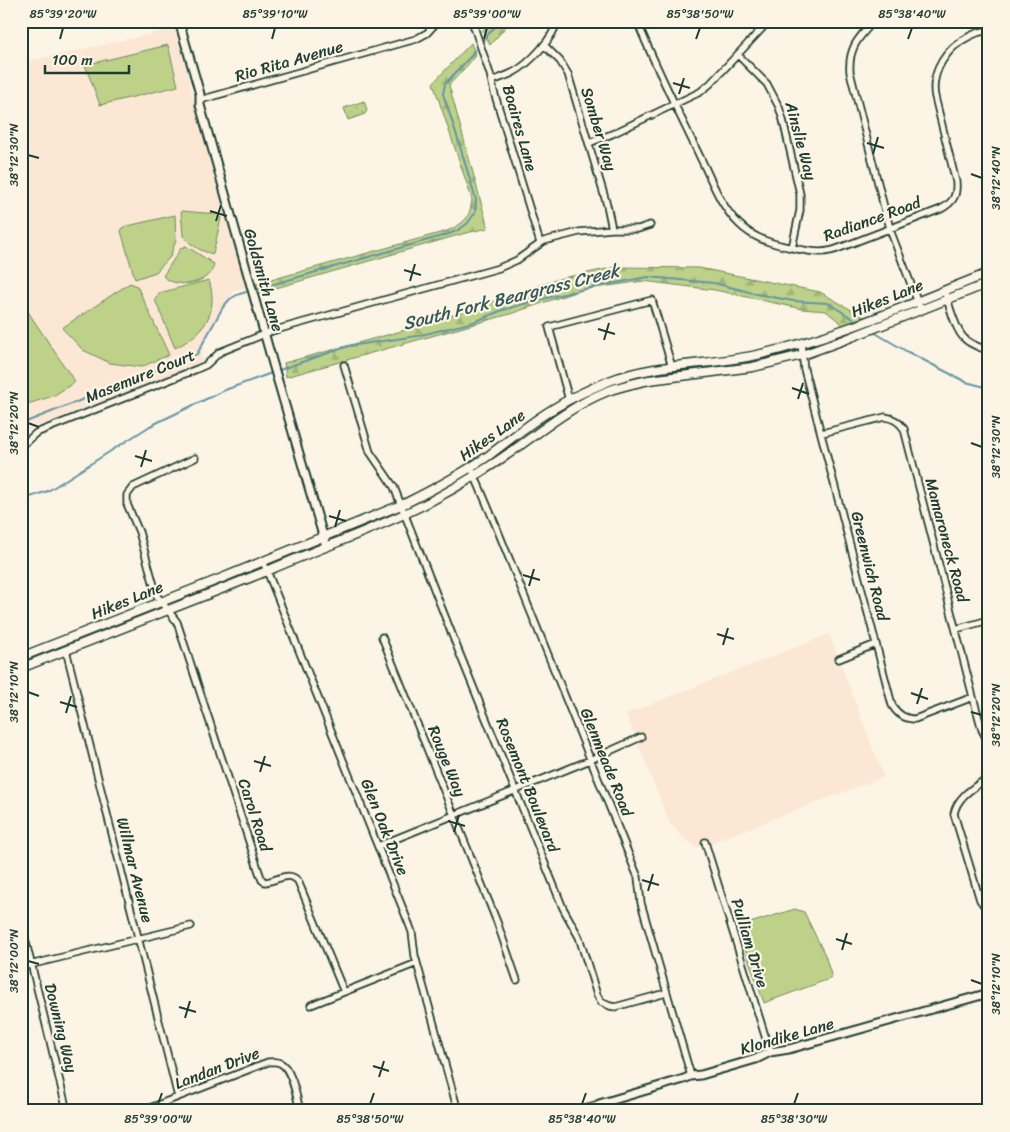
<svg xmlns="http://www.w3.org/2000/svg" width="1010" height="1132" font-family="Sriracha,sans-serif">
	<defs>
		<pattern id="forest-firs" width="22" height="20" patternUnits="userSpaceOnUse" patternTransform="scale(1.25)"><rect width="22" height="20" fill="#bdd288"/><path d="M5 1l3.5 6h-7zM16 11l3.5 6h-7z" fill="#a2b576"/></pattern>
		<pattern id="park-dots" width="8" height="8" patternUnits="userSpaceOnUse" patternTransform="scale(1.25)"><rect width="8" height="8" fill="#bdd288"/><path d="M2 2h.1M6 6h.1" fill="none" stroke="#a2b576" stroke-width="1.8" stroke-linecap="round"/></pattern>
	</defs>
	<rect width="100%" height="100%" fill="#fcf5e5"/>
	<filter id="ink" filterUnits="userSpaceOnUse"><feTurbulence type="fractalNoise" baseFrequency=".02" numOctaves="2"/><feDisplacementMap in="SourceGraphic" scale="10" xChannelSelector="R" yChannelSelector="G"/><feConvolveMatrix kernelMatrix="1 2 1 2 8 2 1 2 1" color-interpolation-filters="sRGB"/></filter>
	<g filter="url(#ink)">
		<!-- built -->
		<path fill="#fbe7d4" d="M177,28L192,94L233,244L247,287L234,290L203,343L202,362L21,433V63Z
			M829,634L884,777L697,848L681,836L669,822L626,714Z"/>
		<!-- forest -->
		<path fill="url(#forest-firs)" stroke="#6e885e" d="M491,21H511L490,45L483,30Z
			M471,43L476,56L449,85L488,228L462,234L259,293L256,284L447,231C464,223 470,219 472,199L433,83Z
			M617,267L699,268L820,292L864,317L843,325L826,311L802,309L715,290L643,281L581,290L510,314L286,377L284,363L420,326L562,278Z"/>
		<!-- park -->
		<path fill="url(#park-dots)" stroke="#6e885e" d="M364,101L367,110L365,114L348,120L344,108Z"/>
		<!-- pitch -->
		<path fill="#bdd288" stroke="#6e885e" d="M168,45L178,86L100,105L85,65Z
			M181,211L217,214L221,218L213,254C200,251 192,246 183,236Z
			M175,215L176,240L170,257L156,272L135,279L121,231L123,227Z
			M186,246L214,264C212,279 191,286 177,283C172,282 167,280 163,276L181,248Z
			M209,280C219,313 204,334 175,348L155,300L159,293Z
			M130,283L137,286L169,355L141,367L110,363L83,350L62,328Z
			M21,308H26L32,318L75,382L53,396L21,406Z
			M795,909L804,912L825,955L832,978L764,1003L737,927Z"/>
		<g fill="none" stroke-linecap="round" stroke-linejoin="round">
			<!-- stream -->
			<path stroke="#6594a7" stroke-width="2" d="M483,40L500,21
				M257,289L449,234L458,230L467,224L475,213L476,200L456,133L443,94L445,84L471,56L474,50
				M872,331L906,351L966,382L989,388
				M21,424L197,354L223,307L230,299L237,295L246,292
				M21,500L48,491L150,426L225,390L296,364L349,346L417,336L474,322L500,311L530,302L594,287L648,277L714,283L757,294L793,301L828,303L858,322"/>
			<!-- minor casing -->
			<g stroke="#1f3d34" stroke-width="9">
				<path id="minor" d="M472,21L490,74L494,92L540,243
					M637,21C656,68 679,113 701,159C712,181 721,207 739,224C754,239 773,244 793,248C802,250 811,252 820,252C827,252 835,250 842,247L941,209C954,202 957,195 956,182L935,97C930,72 947,47 970,36C976,33 982,31 989,30
					M874,21C859,37 848,48 850,72L884,207L892,235L919,305
					M544,45L560,61L568,74L607,205L612,229
					M738,55L767,84L779,107L783,120L800,194V210L792,248
					M492,81C499,78 507,76 514,72C529,64 554,38 557,21
					M200,100L416,39L427,33L438,21
					M589,143L612,134L700,92L710,84L769,21
					M944,290C949,303 955,330 964,338C970,345 980,347 989,351
					M801,344L804,369L892,705C897,714 904,719 915,719L973,697
					M344,365L370,452L394,487L401,505L459,652L563,908L579,937L597,995L601,1002L610,1006L615,1007L666,993
					M569,400L549,327L652,300L672,367
					M822,433L885,417C893,418 899,421 904,429L973,697L982,730L989,743
					M988,433L989,442
					M25,443L36,433L197,369L206,365L220,352L272,331L499,268L517,260L544,241L579,232L612,229H638L650,225
					M195,458L133,487L127,495V504L139,532L157,596L177,622L260,875L262,880L265,882C277,881 289,870 298,881L344,992
					M471,467L496,526L635,870L638,877L641,903L691,1076
					M263,561L409,924L412,932L415,956L458,1111
					M956,629L989,620
					M382,637L497,922L517,980
					M66,650L178,1097
					M839,659L876,644
					M989,777C975,787 957,796 954,814L980,900L985,907L989,909
					M705,842L770,1052
					M378,846L590,760L641,737
					M21,922L67,1111
					M21,967L191,926
					M311,1005L417,963
					M142,1111L268,1062C272,1062 276,1061 280,1063C292,1068 297,1099 300,1111
					M573,1111L599,1104"/>
			</g>
			<!-- tertiary casing -->
			<g stroke="#1f3d34" stroke-width="11">
				<path id="tertiary" d="M179,21L200,94V105L273,364L326,546
					M601,1111L599,1104L684,1079L691,1076L701,1075L756,1059L770,1052L789,1049L989,993"/>
			</g>
			<!-- secondary casing -->
			<g stroke="#1f3d34" stroke-width="11">
				<path id="secondary" d="M21,657L222,578L406,503C434,489 462,474 488,456C511,439 533,420 558,406C574,396 592,388 609,381C658,362 711,366 761,354C840,336 914,302 989,273
					M21,668L267,571C321,547 378,529 431,501C461,485 490,467 518,447C547,426 575,404 608,391C621,386 635,383 649,380L753,367L802,355L844,340L989,283"/>
			</g>
			<!-- minor -->
			<use href="#minor" stroke="#fcf5e5" stroke-width="5.5"/>
			<!-- tertiary -->
			<use href="#tertiary" stroke="#fcf5e5" stroke-width="7"/>
			<!-- secondary -->
			<use href="#secondary" stroke="#fcf5e5" stroke-width="8"/>
		</g>
	</g>
	<!-- ticks -->
	<path fill="none" stroke="#1f3d34" stroke-width="2" d="M60,39L63,28M272,39L275,28M484,39L487,28M696,39L700,28M908,39L912,28M673,83L690,88M679,94L684,78M867,143L884,148M873,154L878,137M28,155L39,158M971,174L982,178M210,211L227,216M216,221L221,205M404,270L421,275M410,281L415,264M598,329L615,334M604,340L609,323M792,388L809,394M798,399L803,383M28,423L39,427M971,443L982,447M135,456L152,461M141,467L146,450M329,516L346,521M335,527L340,510M523,575L540,580M529,586L534,569M717,634L734,639M723,645L728,628M28,692L39,696M911,693L928,699M60,702L77,707M917,704L922,688M971,712L982,715M66,713L71,696M254,761L271,766M260,772L265,756M448,821L465,826M454,832L459,815M642,880L659,885M648,891L653,874M836,939L852,944M842,950L847,933M28,961L39,964M971,980L982,984M179,1007L196,1012M185,1018L190,1001M373,1066L389,1071M379,1077L384,1061M158,1104L162,1093M370,1104L374,1093M582,1104L586,1093M794,1104L798,1093"/>
	<g text-anchor="middle" dominant-baseline="central" stroke-width="4.5" stroke-linejoin="round" paint-order="stroke">
		<!-- street labels -->
		<g font-size="16" fill="#1f3d34" stroke="#fcf5e5">
			<text transform="translate(289 61) rotate(-16)">Rio Rita Avenue</text>
			<text transform="translate(520 128) rotate(74)">Boaires Lane</text>
			<text transform="translate(599 129) rotate(73)">Somber Way</text>
			<text transform="translate(801 141) rotate(75)">Ainslie Way</text>
			<text transform="translate(872 219) rotate(-20)">Radiance Road</text>
			<text transform="translate(264 280) rotate(74)">Goldsmith Lane</text>
			<text transform="translate(887 298) rotate(-22)">Hikes Lane</text>
			<text transform="translate(140 376) rotate(-22)">Masemure Court</text>
			<text transform="translate(492 435) rotate(-35)">Hikes Lane</text>
			<text transform="translate(947 540) rotate(75)">Mamaroneck Road</text>
			<text transform="translate(870 566) rotate(76)">Greenwich Road</text>
			<text transform="translate(127 600) rotate(-22)">Hikes Lane</text>
			<text transform="translate(447 761) rotate(68)">Rouge Way</text>
			<text transform="translate(607 762) rotate(68)">Glenmeade Road</text>
			<text transform="translate(528 785) rotate(68)">Rosemont Boulevard</text>
			<text transform="translate(255 815) rotate(72)">Carol Road</text>
			<text transform="translate(385 827) rotate(68)">Glen Oak Drive</text>
			<text transform="translate(135 870) rotate(76)">Willmar Avenue</text>
			<text transform="translate(750 943) rotate(73)">Pulliam Drive</text>
			<text transform="translate(61 1028) rotate(76)">Downing Way</text>
			<text transform="translate(787 1036) rotate(-16)">Klondike Lane</text>
			<text transform="translate(217 1068) rotate(-21)">Landan Drive</text>
		</g>
		<!-- water labels -->
		<g font-size="18" font-style="italic" fill="#365a5a" stroke="#fcf5e5">
			<text transform="translate(511 297) rotate(-14)">South Fork Beargrass Creek</text>
		</g>
	</g>
	<!-- margin -->
	<rect width="1010" height="1132" fill="none" stroke="#fcf5e5" stroke-width="55"/>
	<!-- scale -->
	<path d="M45 65v8h84v-8" fill="none" stroke="#1f3d34" stroke-width="2.5"/>
	<text x="52" y="65" font-size="15" fill="#1f3d34" stroke="#fcf5e5" stroke-width="4" paint-order="stroke">100 m</text>
	<rect x="28" y="28" width="954" height="1076" fill="none" stroke="#1f3d34" stroke-width="2"/>
	<g font-size="12" text-anchor="middle" fill="#1f3d34">
		<text x="63" y="18">85°39'20"W</text>
		<text x="275" y="18">85°39'10"W</text>
		<text x="487" y="18">85°39'00"W</text>
		<text x="700" y="18">85°38'50"W</text>
		<text x="912" y="18">85°38'40"W</text>
		<text transform="translate(14 155) rotate(-90)" y="4">38°12'30"N</text>
		<text transform="translate(996 178) rotate(-90)" y="4">38°12'40"N</text>
		<text transform="translate(14 423) rotate(-90)" y="4">38°12'20"N</text>
		<text transform="translate(996 447) rotate(-90)" y="4">38°12'30"N</text>
		<text transform="translate(14 692) rotate(-90)" y="4">38°12'10"N</text>
		<text transform="translate(996 715) rotate(-90)" y="4">38°12'20"N</text>
		<text transform="translate(14 961) rotate(-90)" y="4">38°12'00"N</text>
		<text transform="translate(996 984) rotate(-90)" y="4">38°12'10"N</text>
		<text x="158" y="1123">85°39'00"W</text>
		<text x="370" y="1123">85°38'50"W</text>
		<text x="582" y="1123">85°38'40"W</text>
		<text x="794" y="1123">85°38'30"W</text>
	</g>
</svg>
